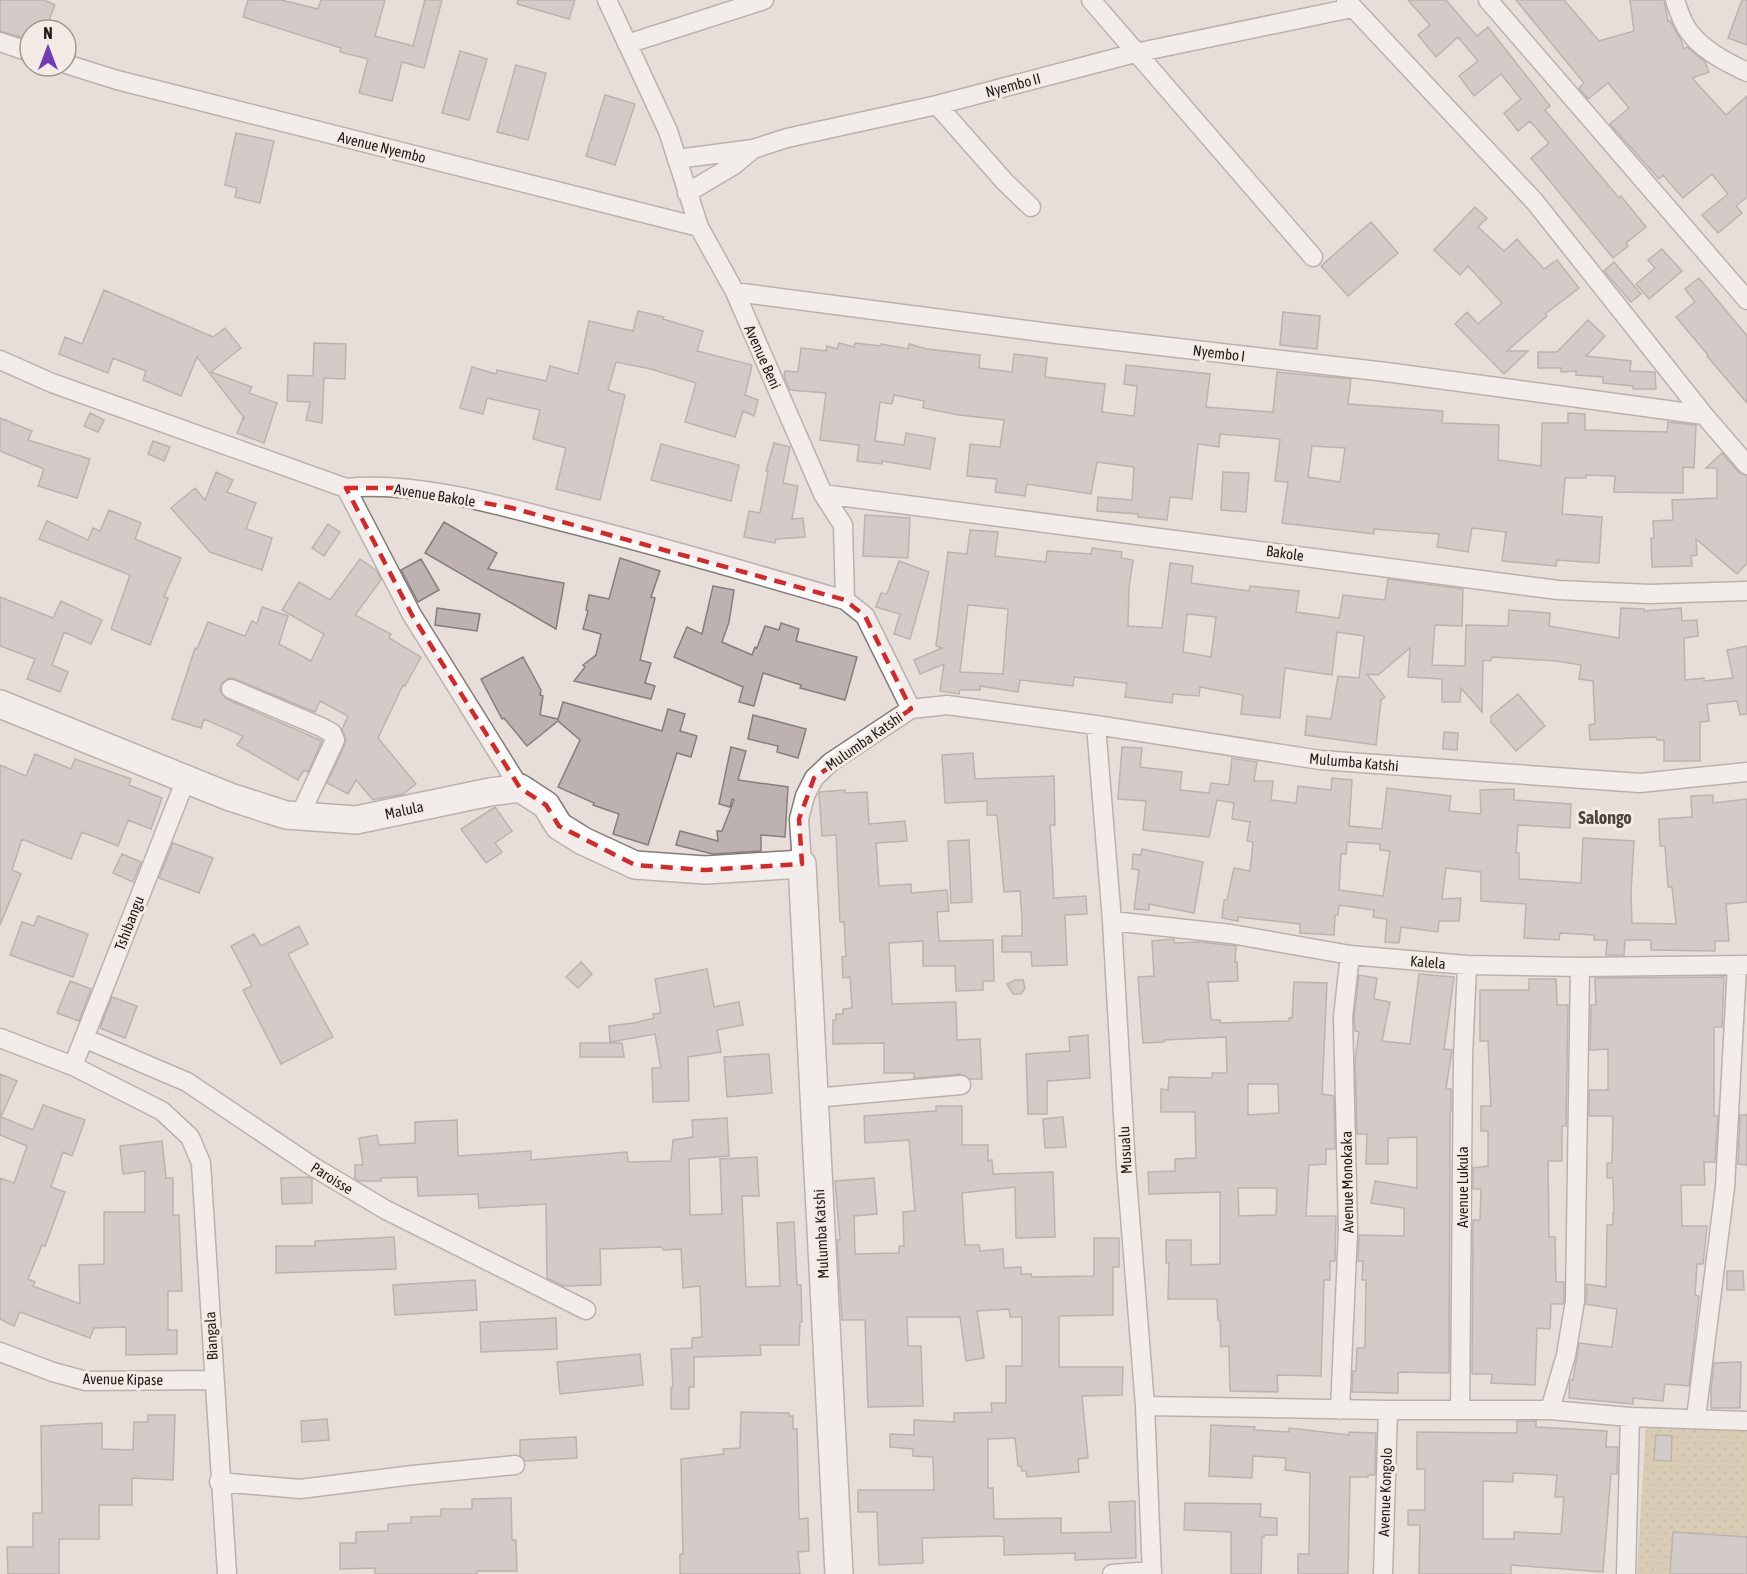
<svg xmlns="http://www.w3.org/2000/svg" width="1747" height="1574" font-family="'Asap Condensed',sans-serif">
	<defs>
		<pattern id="grass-dots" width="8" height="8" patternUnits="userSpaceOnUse" patternTransform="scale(1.5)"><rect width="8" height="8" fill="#c8b58a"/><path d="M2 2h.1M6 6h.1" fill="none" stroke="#ac9b76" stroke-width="1.8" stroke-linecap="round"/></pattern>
	</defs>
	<rect width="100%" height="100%" fill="#e8ded9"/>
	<!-- grass -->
	<path fill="url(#grass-dots)" d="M1646,1421L1747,1428V1574H1637Z"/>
	<!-- building -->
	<path fill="#bdb2b1" stroke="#877d7c" stroke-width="1.5" fill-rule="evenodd" d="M0,0H44L55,5L45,30H30V40L0,31Z
		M248,0H281L318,9L321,0H385L375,36L413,46L425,0H442L424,68L402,62L392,101L359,93L368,59L340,52L341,48L243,17Z
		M518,0H575L569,19L517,4Z
		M1408,0H1446L1477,36L1488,27L1550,106L1545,110L1619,198L1621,196L1646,227L1626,243L1628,246L1613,258L1531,158L1549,143L1530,121L1518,131L1504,113L1521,99L1501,74L1474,96L1459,76L1478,61L1458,37L1436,57L1418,35L1430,25Z
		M1516,0H1564L1599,41L1634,31L1630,0H1664L1668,21H1670L1681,40L1684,49L1687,47L1705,62L1709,72L1692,78L1726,115L1747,96V197L1736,206L1742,213L1718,233L1702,215L1728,194L1712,174L1683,198L1663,175L1659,179L1610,124L1629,108L1608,83L1588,99L1579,88L1584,83Z
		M1742,0H1747V45L1728,38Z
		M460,51L487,59L469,120L442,113Z
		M516,65L546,73L528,140L497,132Z
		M605,95L635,104L615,165L586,156Z
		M236,133L274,141L260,203L235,197L237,188L225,185Z
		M1475,207L1487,218L1478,227L1504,251L1517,239L1544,269L1557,260L1579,288L1545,314L1547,316L1507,351H1528L1504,374L1455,324L1467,312L1478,324L1502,303L1468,266L1460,275L1434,250Z
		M1371,222L1398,253L1348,296L1321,266Z
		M1662,249L1682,271L1649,299L1636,284L1655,268L1648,260Z
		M1614,262L1641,294L1631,302L1604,271Z
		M1699,278L1747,336V403L1707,356L1708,355L1676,317L1695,302L1685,289Z
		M104,290L213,337L225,328L241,348L211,372L252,387L249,393L277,403L264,443L237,433L243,418L245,419L197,357L181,396L143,380L146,371L113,358L108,373L59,354L65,337L82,344Z
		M638,311L664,317L663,319L703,331L697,351L752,365L745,395L758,400L754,416L743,411L735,437L685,422L696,383L651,369L616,362L608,390L625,395L600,500L556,489L566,448L533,439L540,410L487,398L483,414L460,408L472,367L496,374L497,370L546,381L550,366L578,374L589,321L633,331Z
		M1283,312L1320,316L1317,349L1280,345Z
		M1588,320L1605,336L1586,356L1631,361L1630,371L1655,372L1656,389H1633V386L1603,383V377L1576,375V371L1561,372V368H1538V352H1557Z
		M314,343L346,344L345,379L324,378L322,423L306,420L310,402L287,401L288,375L313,376Z
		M839,343L854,347L855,343L881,346V344L908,349L909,344L927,349L980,355L979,368L1012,372L1014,354L1047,358L1045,377L1105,384L1102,412L1134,416L1137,386L1124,384L1126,365L1210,374L1206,407L1273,412L1277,372L1351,379L1348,404L1443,411L1442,423L1499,425L1498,460L1541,466L1542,423H1568V413L1585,414V430L1667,432L1668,422L1696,425L1694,468L1683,467V493L1614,492L1615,476L1586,475V478H1565L1562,514L1602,517L1599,563L1557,560L1556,566L1502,561L1506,532L1472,528L1468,552L1437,547L1439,534L1374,529V534L1282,523L1288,482L1275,481L1280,439L1220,434L1219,447L1198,444L1192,499L1170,497L1167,520L1138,517V514L1097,511L1098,497L1132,500L1134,467L1097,462L1091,494L1027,484L1025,496L995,492L997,479L967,476L970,444L1000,447L1004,420L959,415L923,408L924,401L894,395L892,404L880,402L875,441L904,445L906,433L935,438L930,469L882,461V464L857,461L859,445L820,440L826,393L790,390L784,376L785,371L798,372L801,348L826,351L827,346L837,349ZM1312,446L1345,448L1340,482L1308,477Z
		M90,413L104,420L98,432L84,426Z
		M0,418L32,431L28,440L90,459L77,498L38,486L44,469L0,451Z
		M153,441L170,447L164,461L148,454Z
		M774,443L790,447L783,483L798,486L792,519L803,518L805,537L776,539L775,543L744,537L749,511L760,513L768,471H766Z
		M661,444L739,465L731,501L651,480Z
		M1722,453L1738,472L1747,476V563L1737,574L1696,539L1697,555L1691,556L1692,566L1652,567L1651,538H1654L1653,521L1673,520L1672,500L1717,498V468H1706Z
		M216,472L233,480L227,492L256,503L246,529L272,538L262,570L210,552L171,508L195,488L205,500Z
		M1223,472L1249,473L1246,512L1221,510Z
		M109,510L141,523L135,539L181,558L164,597L168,598L150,645L111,629L130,575L39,539L47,521L88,540L93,528L100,531Z
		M865,515L910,518L908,558L863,556Z
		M444,522L497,553L488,569L564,583L556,629L425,553Z
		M328,524L340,532L324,556L312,548Z
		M970,530L998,532L995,556L1046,562L1047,551L1091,554L1092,548L1122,552L1121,558L1133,560L1129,588L1128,626L1162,628L1170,563L1193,566L1191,583L1249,591L1250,586L1299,591L1296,612L1339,618L1343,595L1385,600L1388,579L1463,589L1462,626L1435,625L1432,665L1465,666L1466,625L1508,626L1509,610L1550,613L1549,626L1619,638L1621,608L1644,609V611L1681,608L1682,621L1697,620L1698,636L1684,638L1685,680L1704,678V681L1733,678L1727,650L1747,646V714L1740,715L1737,701L1707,704L1709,721L1700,722V761H1664V740H1657L1656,737L1590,740L1589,725L1595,724L1593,681L1579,679L1581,665L1557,661L1492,657L1491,661L1483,660L1482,712L1461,688L1460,702H1442V679L1408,677L1410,648L1378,675L1367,674L1385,697L1381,700L1376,745L1305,735L1307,716L1331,719L1338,676L1359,678L1364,636L1337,632L1332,675L1285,668L1280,718L1241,714L1243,695L1200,687L1199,696L1173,694L1172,703L1125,697L1127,683L1074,677L1073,686L1020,680L1018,692L980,686V690H960L959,694L940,691L944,664L920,674L914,660L942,648L936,646L948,552L967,554ZM968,605L1008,609L1003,674L960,672ZM1187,614L1216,617L1211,657L1183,652Z
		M620,558L660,571L651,597L655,598L640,660L651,663L645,683L655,686L651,699L574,681L585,667L583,665L596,655L601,634L583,629L588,611L586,610L589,595L609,599Z
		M360,559L377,571L381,580L355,615L391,634L389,638L421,657L405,686L403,685L378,738L416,784L403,794L373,800L356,780L348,794L327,783L345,744L346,740L342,729L348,716L320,701L315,712L235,679L229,678L221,684L220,691L226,699L322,741L308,772L304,770L298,780L237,745L243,736L204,719L201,728L172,719L195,648L197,649L208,622L245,636L252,621L257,624L262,607L288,616L279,644L311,661L324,634L282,610L299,582L330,600Z
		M421,559L439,590L418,602L401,570Z
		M899,561L929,572L910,639L894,634L900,614L876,607L881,593L887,594Z
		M713,586L734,590L729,622L722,642L752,655L755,647L757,648L765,626L779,630L781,623L799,629L796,641L857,657L845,700L800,688L801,685L763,673L754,706L739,702L743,687L674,657L687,627L702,634Z
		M0,597L53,618L61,601L102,620L91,644L64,632L52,665L68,672L60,692L27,679L35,659L0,646Z
		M437,608L480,614L477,631L435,625Z
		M523,657L541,690L540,695L543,696L540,715L558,719L563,702L662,731L668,709L685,714L680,731L697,736L691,757L677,753L648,845L613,834L619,814L593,805L594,803L558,787L580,740L558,721L527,746L504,718L502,719L481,679Z
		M1518,694L1545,726L1516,751L1491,722V716Z
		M753,715L806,729L798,758L777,752L778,746L748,739Z
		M1444,732L1458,733L1457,750L1443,749Z
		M731,747L746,751L738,780L788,787L785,837L761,835V851L713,854L676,845L680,831L718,841L717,831H722L734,800L732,799L730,807L719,804Z
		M1122,747L1142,748L1140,767L1182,772L1180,790L1209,793L1211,783L1229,785L1232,758L1257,762L1254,781H1273L1271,800L1296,803L1298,786L1331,790L1332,778L1352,780L1349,826L1382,829L1387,788L1451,796L1449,811L1481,814L1480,790L1514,789V800L1571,804L1570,828L1518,825L1516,853H1519V879L1581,883L1583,838L1634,841L1631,893L1632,923L1676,924L1672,887H1668L1665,846H1660L1659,819L1692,817L1691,796L1713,795V803L1747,799V902L1726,904L1729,941H1715V951L1651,950V940H1625L1624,955H1606L1607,940H1594V935L1560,933L1559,940L1524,938L1526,904L1481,901V872L1446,868L1442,899L1461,898L1459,921H1439L1438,932L1401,927L1399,943L1385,942L1387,919L1373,917L1374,910L1339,905L1338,915H1335L1334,935L1300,933V924L1238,917V921L1222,918L1224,900H1227L1234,868L1250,871L1253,842L1247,841L1250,822L1232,819L1234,803L1217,800L1209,837L1143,830L1146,801L1118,799ZM1347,842L1380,844V850L1390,851L1383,896L1339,890L1341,854H1346Z
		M973,753L975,779L1054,776L1055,825H1050L1054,898L1086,896L1087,914L1065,915L1067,965L1032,966L1031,952H1002V936H1022V918L1020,891L1004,892L997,815H987V801L945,803L942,755Z
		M35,754L71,769L75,759L131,779L129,785L162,798L151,829L128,820L118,846L82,832L71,859L22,839L12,870L21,874L0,925V765L26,776Z
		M845,790V793L867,792L869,824L905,821L907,841L876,843L879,886L911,884V893L947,890L949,911L937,912L939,941L993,940L994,981H983V990L956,991L955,966H923V941L889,943L892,1004L956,1002L957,1040L980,1039L982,1079H970L961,1074L917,1078H914V1073H884V1043L833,1044V1020H836V1014H843V1009L852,1008L850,977L843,978L842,957L846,956L844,922H840L836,835L822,836L819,794L820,792Z
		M495,807L512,831L495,843L502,852L486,863L461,829Z
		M969,840L972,902L951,903L948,841Z
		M173,843L213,858L199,893L159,878Z
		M1142,849L1203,862L1194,913L1149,904V910L1134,909L1139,870L1132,869L1133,854L1141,855Z
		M122,854L141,862L133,882L113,873Z
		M38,916L88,934L73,977L10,955L22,922L34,926Z
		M299,926L308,944L288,954L333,1037L281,1064L243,990L252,986L231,946L254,934L261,946Z
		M1174,939V943L1199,942L1236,946L1235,962H1237L1238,981L1208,982L1211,1020H1220V1023L1289,1021V1018H1292L1294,982L1327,983L1322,1094L1334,1096L1335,1149H1326V1164L1309,1165L1306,1216H1336L1335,1261H1330V1280H1324L1321,1376L1277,1375L1278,1392L1230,1391L1229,1346L1221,1347L1220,1320H1218L1217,1299H1168L1169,1263H1166V1240H1191V1265L1220,1264V1192L1149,1194L1148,1172L1175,1171V1159L1196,1158L1195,1112H1161V1089L1168,1090L1169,1077L1212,1078V1073H1227L1226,1037L1164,1040V1042L1143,1043L1138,977L1154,976L1152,941ZM1248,1084H1278L1279,1113L1248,1115ZM1238,1188H1277L1276,1215L1239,1216Z
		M581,962L592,974L578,988L566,977Z
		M707,969L714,1007L739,1002L743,1025L717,1030L721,1052L688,1057L689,1101L653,1102L652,1068H661L655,1034L610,1042L609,1026L634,1023L654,1018L653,1014L661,1013L655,979Z
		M1419,974L1454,977L1444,1049L1452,1050L1446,1089H1451V1112L1450,1113L1449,1373L1401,1372L1398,1373V1393L1352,1392L1353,1371H1356L1357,1348H1365L1366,1280H1362L1363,1261H1358L1359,1235L1404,1236V1208L1371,1203L1375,1181L1417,1188V1137L1388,1138V1164H1366L1367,1134H1357L1355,1061L1359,1032L1355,1031L1354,1017L1359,975L1377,978L1374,999L1390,1002L1382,1041L1410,1044Z
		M1724,977L1722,1027H1714V1116H1718L1715,1162H1704L1705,1185H1681L1682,1226H1707L1703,1264H1697L1695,1295L1699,1296L1689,1386L1665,1384L1663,1401L1633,1398V1404L1569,1398L1570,1380H1573L1579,1343L1612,1347L1617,1309L1586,1304L1587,1284L1606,1287L1607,1225H1613V1213H1614L1613,1178H1607V1163H1612L1613,1116H1589V1090H1608V1049L1590,1050L1591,1005H1596L1595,978Z
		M1529,979H1556L1557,1005H1568L1566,1126H1562V1161H1548L1549,1237H1555L1556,1282H1564V1300L1563,1304H1551L1550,1329L1537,1328L1535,1385L1491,1383L1492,1374H1472L1473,1220H1480L1481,1189H1473V1168L1488,1166V1131H1481V1106H1491L1488,1041H1480V990H1529Z
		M1015,980H1023L1025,988L1021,994H1013L1007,984Z
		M70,981L91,989L79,1021L57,1013Z
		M112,997L137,1006L125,1038L100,1028Z
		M1088,1035L1090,1078L1047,1081V1114H1028L1026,1054L1070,1051L1069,1037Z
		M580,1043H622L624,1057H580Z
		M769,1054L772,1093L727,1097L724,1057Z
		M0,1074L17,1081L1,1117L33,1130L43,1105L85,1120L72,1156L63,1152L51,1187L65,1192L45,1246L42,1245L28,1279L35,1282L33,1286L80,1304L79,1265L104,1264V1212H145V1171L123,1174L120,1146L162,1141L166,1178H173V1215H179L182,1291H168V1330H177V1354L126,1355V1327L94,1328L90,1338L20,1312L14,1326L0,1319V1178L14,1183L27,1146L0,1135Z
		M936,1106H962V1145H988V1161L992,1160L993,1174L1053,1172L1055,1237L1016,1238L1015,1187L962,1193L965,1245H979L980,1251L1003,1249L1004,1268L1021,1267V1274H1031L1032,1277L1094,1276V1238H1119V1267H1113V1315L1059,1316V1367H1123L1122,1395L1082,1396L1088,1458L1078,1459L1079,1472L1027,1477L1026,1471H1022L1021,1466H1018L1015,1438L988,1439V1488H993L994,1519L1061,1518V1533L1111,1532L1109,1502L1135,1501L1136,1558L1075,1560V1553L1004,1555V1537L999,1536L922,1538L923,1563L879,1565L877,1512H858V1490H934L933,1457L913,1456V1449L890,1447V1434L914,1435V1420L954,1422V1413L992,1412L991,1403H1006V1366H1022V1317H1010L1009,1309L977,1311L984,1358L966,1361L960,1317H907L908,1346H921L923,1406L868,1407L865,1320H842L837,1240H840L835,1181L874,1178L877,1214L854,1216L855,1254L899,1253V1246H904L903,1212L915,1211L909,1140L865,1143L864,1116L936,1111Z
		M1740,1115H1747V1165L1738,1164Z
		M1063,1117L1066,1147L1045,1148L1043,1119Z
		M727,1118L729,1156L689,1159L690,1215L722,1214L720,1159L757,1157L759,1196H742L746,1287L780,1286L777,1223L794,1222L797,1285H801L802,1322H800L799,1345H760L761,1355L694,1357V1387H689V1409H671V1387H673L671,1349L692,1348V1338L702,1337L700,1286L683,1288L681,1249L663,1250L662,1247L600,1249L601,1285L563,1286L547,1278L546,1204L479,1208L478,1194L418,1196L417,1177L381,1178V1181H359L355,1178V1165H363L359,1138L377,1135L379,1145L415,1143V1122L457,1120L458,1156L531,1151V1160L627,1152L628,1162L671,1161L673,1140L693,1137L692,1120Z
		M309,1177L312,1179V1203L282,1204L281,1178Z
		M394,1237L396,1269L276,1273V1246H315V1241Z
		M1727,1271H1743L1744,1290H1727Z
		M475,1280L477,1310L395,1315L393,1285Z
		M556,1318L557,1349L481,1352L480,1322Z
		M640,1354L643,1385L560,1394L557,1362Z
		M1741,1362L1740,1408H1711V1389L1714,1363Z
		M741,1412L789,1413V1416H793V1429H797L799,1519L808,1518L809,1551L798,1552L800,1574H680V1554H683L681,1459L724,1454L723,1449L740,1448Z
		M148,1415H175L173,1480L132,1478V1505H99V1539H59V1574H8L7,1547H33V1513H42L41,1426L102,1423V1449L133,1450L134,1422H148Z
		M327,1419L329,1440L302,1442L301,1421Z
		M1517,1421H1536V1427L1607,1431L1606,1447H1618L1617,1474H1611L1603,1572L1511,1565V1574H1419L1420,1525H1408V1510H1425V1469H1417V1432L1517,1433ZM1513,1473L1557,1475L1555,1497H1564L1561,1534L1514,1532V1539H1483V1481L1513,1482Z
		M1211,1425L1255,1427L1254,1430L1289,1432V1428L1349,1435V1432L1376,1433L1375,1475H1368V1477H1350L1348,1574H1298V1554H1309L1310,1473L1285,1470L1286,1458L1253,1456L1252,1478L1209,1476Z
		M1656,1435L1672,1436L1671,1461L1654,1460Z
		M576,1437L577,1458L525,1461L520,1455V1440Z
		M511,1498L512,1540H516L517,1571H477V1574H375V1568L340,1569V1543H356V1532L388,1531V1524L411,1523V1517L441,1516V1509H472V1499Z
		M1185,1503L1261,1504L1260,1517L1277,1518V1535H1264V1537H1262L1261,1574H1231V1532L1184,1530Z
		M1673,1532L1747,1537V1574H1670Z"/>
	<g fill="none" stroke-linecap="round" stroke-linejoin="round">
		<!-- street casing -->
		<g stroke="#857b77" stroke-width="21">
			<path id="street" d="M607,0L668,131L699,227L735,292L823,494L843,525L845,600L865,616L911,709
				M1091,0L1313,257
				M1346,0L1535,202L1704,415L1747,465
				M1488,0L1747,300
				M1675,0C1678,9 1681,19 1686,27C1698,48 1725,62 1747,72
				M0,42L30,52
				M627,44L764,0
				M66,64L117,80L699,227
				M937,105L1005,182L1031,207
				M677,159L753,149
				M687,193L734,165L753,149L787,138L937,105L1135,53L1352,8
				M735,292L1057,334L1386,372L1704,415
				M0,360L52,383L346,488C411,481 492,503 556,520C653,544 749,572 845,600
				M346,488L412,615L520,788
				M823,494L1558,590L1650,594L1747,591
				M231,689L321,727L332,733L335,740L299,817
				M1096,725L1112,921L1126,1166L1145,1406L1152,1574
				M802,864L799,819L805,796L814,778L831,762L911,709L947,705L1096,725L1320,760L1640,783L1747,772
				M1112,921L1231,934L1350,955L1467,965L1580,967L1747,965
				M0,1038L73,1066L162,1111L190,1137L201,1163L227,1574
				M84,1038L187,1082L312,1166L386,1210L586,1310
				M73,1066L186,779
				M814,1098L961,1085
				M0,1352L53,1372L86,1381L214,1380
				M1145,1406L1388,1410H1550L1630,1417L1747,1421
				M1340,1410L1348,1231L1343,1017L1350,955
				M1460,1410L1463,1057L1467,965
				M1550,1410L1566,1355L1575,1301L1580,967
				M1696,1418L1725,1187L1737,966
				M219,1482L300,1489L413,1475L515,1465
				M1112,1574L1152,1571
				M1383,1574L1388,1410
				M1626,1574L1630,1417"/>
		</g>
		<!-- secondary casing -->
		<g stroke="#857b77" stroke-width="30">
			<path id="secondary" d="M0,704L230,797L286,815L356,820L490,792L520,788L546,805L559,826L583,841L635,865L705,870L802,864L839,1574"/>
		</g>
		<!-- street -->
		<use href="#street" stroke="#fff" stroke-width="18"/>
		<!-- secondary -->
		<use href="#secondary" stroke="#fff" stroke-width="27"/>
	</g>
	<!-- marked area -->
	<path d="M0 0H1747V1574H0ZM346,488H404L512,508L845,600L865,616L911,709L814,778L799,819L802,864L705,870L635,865L559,826L546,805L520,788L412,615Z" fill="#e8ded9" fill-opacity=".55" fill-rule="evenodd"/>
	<path fill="none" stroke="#d62828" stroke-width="4.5" stroke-dasharray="12 8" stroke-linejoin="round" d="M346,488H404L512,508L845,600L865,616L911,709L814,778L799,819L802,864L705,870L635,865L559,826L546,805L520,788L412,615Z"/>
	<g text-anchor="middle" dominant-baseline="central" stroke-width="6" stroke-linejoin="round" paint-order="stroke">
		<!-- street labels -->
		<g font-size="15" fill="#201d1b" stroke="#f5ebe6">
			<text transform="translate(1013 85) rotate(-15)">Nyembo II</text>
			<text transform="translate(382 147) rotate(14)">Avenue Nyembo</text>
			<text transform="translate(1219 353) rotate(7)">Nyembo I</text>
			<text transform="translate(763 357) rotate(66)">Avenue Beni</text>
			<text transform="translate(435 495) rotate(9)">Avenue Bakole</text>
			<text transform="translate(1285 553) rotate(8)">Bakole</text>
			<text transform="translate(864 741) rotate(-35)">Mulumba Katshi</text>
			<text transform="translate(1354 762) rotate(5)">Mulumba Katshi</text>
			<text transform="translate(404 810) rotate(-12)">Malula</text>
			<text transform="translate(129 923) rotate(-69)">Tshibangu</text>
			<text transform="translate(1428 962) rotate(5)">Kalela</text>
			<text transform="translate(1125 1150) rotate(-93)">Musualu</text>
			<text transform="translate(332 1178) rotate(32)">Paroisse</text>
			<text transform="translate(1347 1182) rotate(-91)">Avenue Monokaka</text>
			<text transform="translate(1462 1187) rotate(-90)">Avenue Lukula</text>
			<text transform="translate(821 1234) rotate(-93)">Mulumba Katshi</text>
			<text transform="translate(211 1336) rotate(-93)">Biangala</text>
			<text transform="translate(123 1379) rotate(1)">Avenue Kipase</text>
			<text transform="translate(1385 1492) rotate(-88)">Avenue Kongolo</text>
		</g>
		<!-- quarter labels -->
		<g font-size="18" font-weight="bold" fill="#4d4441" stroke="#f5ebe6">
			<text x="1605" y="817">Salongo</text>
		</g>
	</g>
	<!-- north arrow -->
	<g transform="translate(48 48)"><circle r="28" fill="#f5ebe6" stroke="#a09995" stroke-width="1.5"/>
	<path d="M0-4.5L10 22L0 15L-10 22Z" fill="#723db4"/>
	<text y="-9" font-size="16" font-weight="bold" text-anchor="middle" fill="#201d1b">N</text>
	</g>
</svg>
